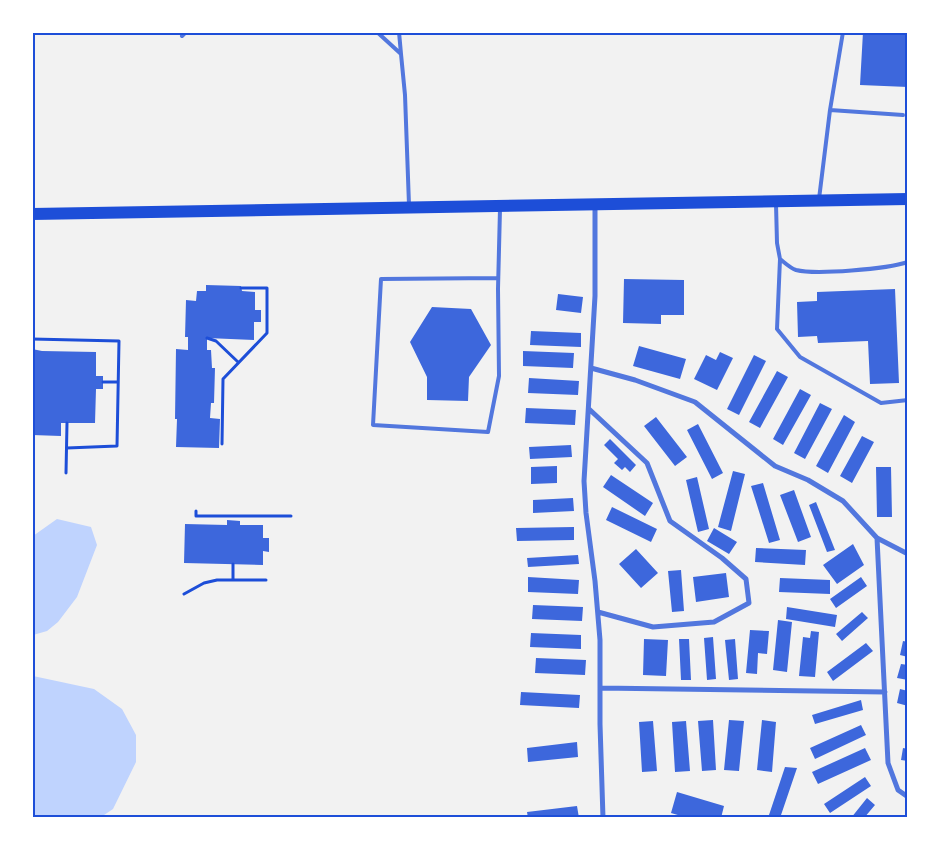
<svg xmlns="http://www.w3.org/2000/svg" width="940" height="850" font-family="'Work Sans',sans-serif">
	<rect width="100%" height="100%" fill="#f2f2f2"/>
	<!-- water -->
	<path fill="#bfd3fe" d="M57,519L91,527L97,545L77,597L58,622L47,631L33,635V536Z
		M33,676L94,689L122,709L136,735V762L113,809L101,817L33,816Z"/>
	<!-- building -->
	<path fill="#3d67dc" d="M863,32H908V87L860,85Z
		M624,279L684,280V315H661V324L623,323Z
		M206,285L241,286L242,291L255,292V310H261V322H254V340L207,338V350H211L212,368H215L214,403H211L210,418L220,419L219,448L176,447L177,419H175L176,349L188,350V337H185L186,300L196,301L197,291H206Z
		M895,289L899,383L870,384L868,341L818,343L817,336L798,337L797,302L817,301V292Z
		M558,294L583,297L581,313L556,310Z
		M432,307L471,309L491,345L469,377L468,401L427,400V377L410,342Z
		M531,331L581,333V347L530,345Z
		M639,346L686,359L680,379L633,366Z
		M32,349L42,351L96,352V376H103V389H96L95,423H61V436L32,435Z
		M523,351L574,353L573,368L523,366Z
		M720,352L733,358L717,390L694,379L706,355L716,360Z
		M754,355L766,361L739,415L727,409Z
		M777,371L788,377L760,428L749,422Z
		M529,378L579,381L578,395L528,393Z
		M800,389L811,395L783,445L773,439Z
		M820,403L832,409L805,459L794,453Z
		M526,408L576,410L575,425L525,423Z
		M844,415L855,422L828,473L816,466Z
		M656,417L687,457L675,466L644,426Z
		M698,424L723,473L712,479L687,430Z
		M862,436L874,442L852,483L840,476Z
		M610,439L636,465L630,472L625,467L622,470L614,463L618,459L604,445Z
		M571,445L572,457L530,459L529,447Z
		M557,466V483L531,484V467Z
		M876,467H891L892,517H877Z
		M733,471L745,474L731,531L718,527Z
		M611,475L653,503L645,516L603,487Z
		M697,477L709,529L698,532L686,480Z
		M763,483L780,540L769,543L751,486Z
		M794,490L811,537L798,542L780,495Z
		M573,498L574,511L533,513V500Z
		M816,502L835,550L827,552L809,505Z
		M612,507L657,529L651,542L606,520Z
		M227,520L240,521V525H263V538H269V552L263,551V565L184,563L185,524L227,525Z
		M574,527V540L517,541L516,528Z
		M714,528L737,542L729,554L707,541Z
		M853,544L864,565L837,584L823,565Z
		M756,548L806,550L805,565L755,562Z
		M636,549L658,573L641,588L619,564Z
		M578,555L579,564L528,567L527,558Z
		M681,570L684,611L672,612L668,571Z
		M726,573L729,597L696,602L693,577Z
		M528,577L579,580L578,594L528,592Z
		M861,577L867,586L836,608L830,599Z
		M780,578L830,580V594L779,592Z
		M533,605L583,607L582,621L532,619Z
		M787,607L837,615L835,627L786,619Z
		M862,612L868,618L842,641L836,634Z
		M778,620L792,622L787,672L773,670Z
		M750,630L769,631L767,654L758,653L757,674L746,673Z
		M811,631L819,632L815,677L799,676L803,637L810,638Z
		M531,633L581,635V649L530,647Z
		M713,637L716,679L707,680L704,638Z
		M644,639L668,640L666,676L643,675Z
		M679,639H689L691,680H681Z
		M735,639L738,679L729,680L725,640Z
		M903,641L908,642V657L900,655Z
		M866,643L873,651L833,681L827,672Z
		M536,658L586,660L585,675L535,673Z
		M901,664L908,665V680L897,678Z
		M900,689L908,691V706L897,703Z
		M521,692L580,695L579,708L520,705Z
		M861,700L863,710L815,724L812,715Z
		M713,720L716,770L702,771L698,721Z
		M729,720L744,721L739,771L724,770Z
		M762,720L776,722L772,772L757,770Z
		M653,721L657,771L642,772L639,722Z
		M686,721L690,771L675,772L672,722Z
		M861,725L866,735L815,759L810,748Z
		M577,742L578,757L528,762L527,748Z
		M865,748L871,760L818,784L812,772Z
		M903,748L908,749V761L901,760Z
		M785,767L797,768L780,818H768Z
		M865,777L871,786L830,813L824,804Z
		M677,792L724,806L721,818H688L671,813Z
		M867,798L875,805L864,818H851Z
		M577,806L579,818H528L527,812Z"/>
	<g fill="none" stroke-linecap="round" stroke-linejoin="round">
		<!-- path -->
		<path stroke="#1d4ed8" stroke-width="3" d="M207,338L216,341L238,362
			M32,339L119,341L117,446L67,448
			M103,382H118
			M222,444L223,379L267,333V288H241
			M66,473L67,423
			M196,511V516H291
			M233,564V580
			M184,594L204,583L217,580H266"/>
		<!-- service -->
		<path stroke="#5277de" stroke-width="4" d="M377,32L401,54L405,95L409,205
			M399,32L401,54
			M182,36L186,32
			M830,110L903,115
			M819,199L830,110L843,32
			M776,204L777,243L780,259C784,262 790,268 796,270C816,275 887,269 908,262
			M780,259L777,329L800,357L881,403L908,400
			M498,278L381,279L373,425L488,432L499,376L498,289L500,209"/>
		<!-- minor -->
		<path stroke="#5277de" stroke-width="5" d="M595,205V296L584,481L586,513L595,581L600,640V724L603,818
			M591,368L635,380L695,402L775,466L808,480L843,501L877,538
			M589,409L647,463L670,521L722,558L746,579L749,603L714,622L653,627L598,612
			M908,554L877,538L888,763L898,790L908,797
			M600,688L885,692"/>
		<!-- primary -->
		<path stroke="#1d4ed8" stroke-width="12" d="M32,214L908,199"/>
	</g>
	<!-- border -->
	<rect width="940" height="850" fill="none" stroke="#ffffff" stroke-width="68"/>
	<rect x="34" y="34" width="872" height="782" fill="none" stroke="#1d4ed8" stroke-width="2"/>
</svg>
